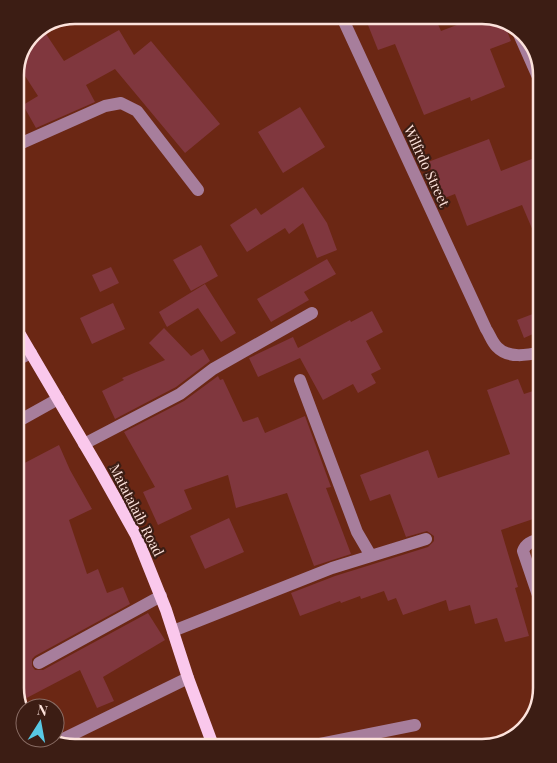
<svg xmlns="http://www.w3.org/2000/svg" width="557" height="763" font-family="'Playfair Display',serif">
	<rect width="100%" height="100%" fill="#6b2714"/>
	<!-- building -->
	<path fill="#80373e" d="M364,15H434L441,31L483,15L503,20L511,41L490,49L505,87L471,101L470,97L424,115L395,44L378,50Z
		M119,30L134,55L151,41L220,124L185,153L115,69L86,85L95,102L36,128L23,105L38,96L18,65L27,46L46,34L64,61Z
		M300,107L325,147L283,173L258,132Z
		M489,139L501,171L542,155V252L522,205L467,226L455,194L442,199L428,162Z
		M303,187L327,223L337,250L317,258L303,223L289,234L285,228L247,252L230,225L256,208L261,215Z
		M201,245L218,276L191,291L173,260Z
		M327,259L336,274L304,292L309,300L271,322L257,299Z
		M111,267L119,283L100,292L92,275Z
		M205,284L236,333L221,342L198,308L167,327L159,312Z
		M113,303L125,329L92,344L80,318Z
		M372,311L383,332L366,341L381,369L371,374L376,383L358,393L353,384L323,400L300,358L258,377L249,358L293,337L298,348L350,320L351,322Z
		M538,312L542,322V330L524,338L517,320Z
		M164,328L191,356L203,349L210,361L176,387L115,419L102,391L124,380L122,378L165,360L149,343Z
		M218,376L220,380L223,379L243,422L258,417L265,433L305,416L331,487L326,488L351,554L314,566L287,493L236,508L228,475L184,490L192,509L158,525L143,492L155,487L124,432L184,401Z
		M518,379L524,394L542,388V516L501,530L518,587L515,588L529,636L505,642L497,618L475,624L470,605L449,611L446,600L403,615L396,598L388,601L384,591L361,599L360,596L341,603L340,601L300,616L291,593L335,576L428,547L434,541V536L427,531L406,537L390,494L370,501L360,475L428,450L438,478L510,454L487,390Z
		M59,445L70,470L92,509L69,520L87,574L98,569L107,593L123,587L130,604L35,656L32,659V666L35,670H43L148,613L165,640L103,677L114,701L97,708L80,670L19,702L15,688V468Z
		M229,518L244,552L205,569L190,536Z"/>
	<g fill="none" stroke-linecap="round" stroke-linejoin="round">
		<!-- minor -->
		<path stroke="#a77e9c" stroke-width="12" d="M341,15L486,329C490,335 492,342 497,347C508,359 528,355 542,352
			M515,25L542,86
			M15,146L105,106L121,103L137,111L198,190
			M15,361L31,353
			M300,380L357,532L371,556
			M15,423L58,399
			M84,444L180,394L213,369L312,313
			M542,607L523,551C526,542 534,541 542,538
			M173,631L332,568L426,539
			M39,663L161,596
			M55,743L188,678
			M300,748L415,725"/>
		<!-- major -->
		<path stroke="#fac8ec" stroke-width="12" d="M15,326L99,469L136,535L166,610L188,678L214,748"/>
	</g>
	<g text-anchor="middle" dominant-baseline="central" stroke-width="4.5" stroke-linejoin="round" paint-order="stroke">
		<!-- street labels -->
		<g font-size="14" fill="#fce2db" stroke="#3c1d14">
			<text transform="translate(427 166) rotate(65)">Wilfrdo Street</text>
			<text transform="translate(137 510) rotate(63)">Matatalaib Road</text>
		</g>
	</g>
	<!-- crop -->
	<path d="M0 0H557V763H0ZM75 24H482A51 51 0 0 1 533 75V688A51 51 0 0 1 482 739H75A51 51 0 0 1 24 688V75A51 51 0 0 1 75 24Z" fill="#3c1d14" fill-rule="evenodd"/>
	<path fill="none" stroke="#fce2db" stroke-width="2.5" d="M75 24H482A51 51 0 0 1 533 75V688A51 51 0 0 1 482 739H75A51 51 0 0 1 24 688V75A51 51 0 0 1 75 24Z"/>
	<!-- north arrow -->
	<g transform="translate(40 723) rotate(11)"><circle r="24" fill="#3c1d14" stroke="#896c64"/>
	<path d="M0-4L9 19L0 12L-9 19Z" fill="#58c8e4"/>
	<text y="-8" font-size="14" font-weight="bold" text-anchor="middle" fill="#fce2db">N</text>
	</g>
</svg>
